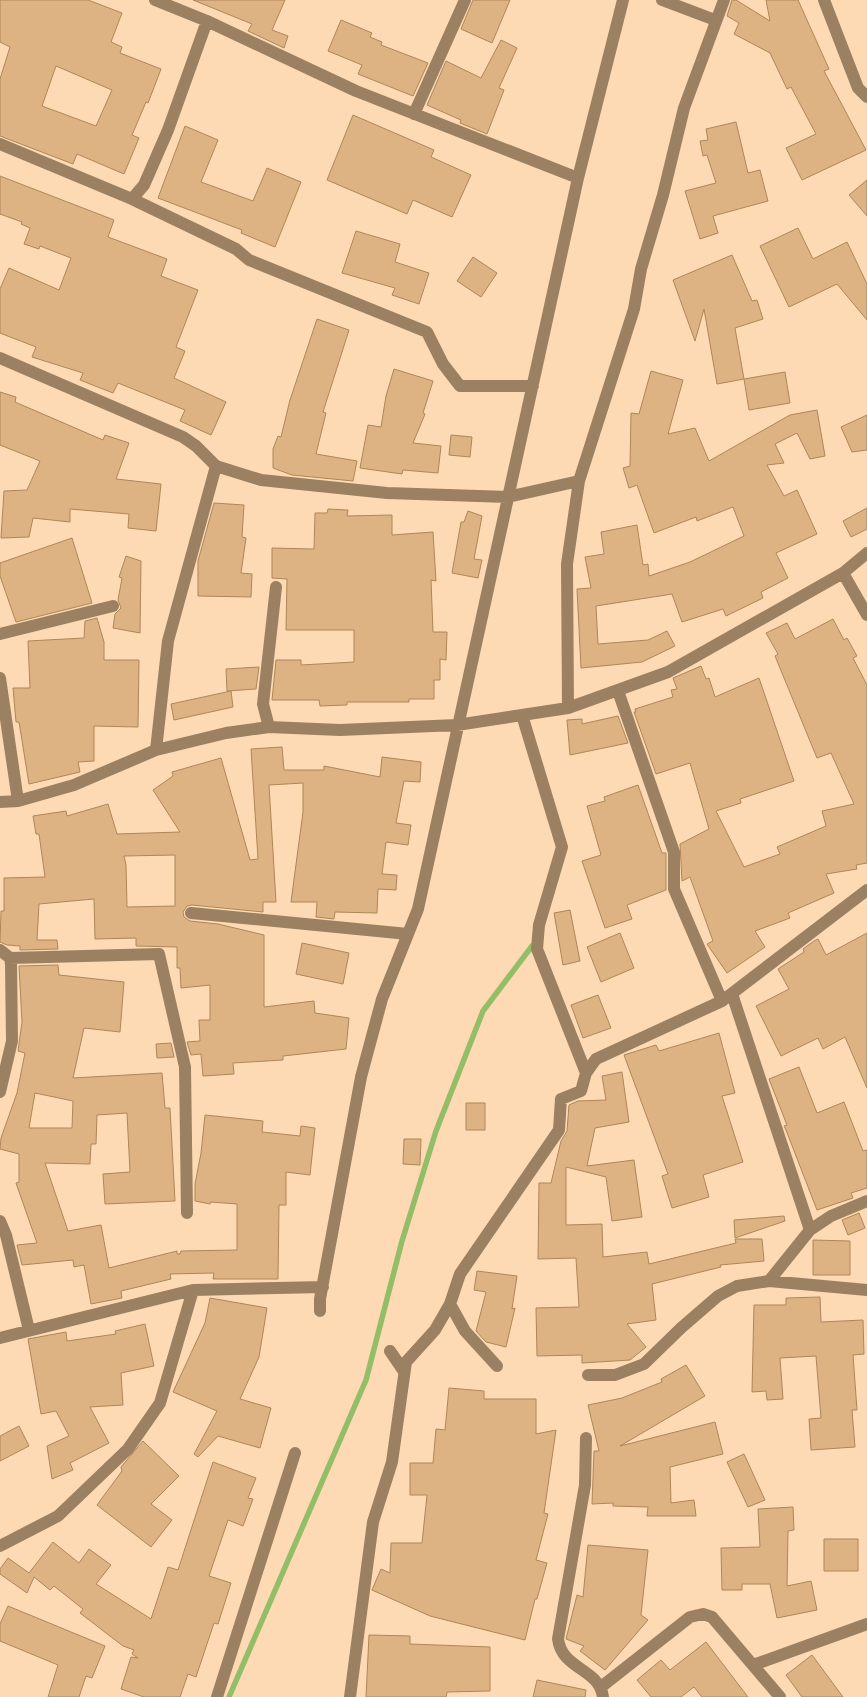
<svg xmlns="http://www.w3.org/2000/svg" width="867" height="1697" font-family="'Libre Baskerville',serif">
	<rect width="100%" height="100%" fill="#fddab3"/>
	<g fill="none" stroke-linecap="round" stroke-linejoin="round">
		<!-- stream -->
		<path stroke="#94bd68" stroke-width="5.5" d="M229,1697L366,1380L402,1241L436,1131L483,1011L532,946"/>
	</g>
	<!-- building -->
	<path fill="#deb383" stroke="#af8657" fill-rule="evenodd" d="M0,0H88L122,13L111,42L122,47L120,53L161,69L148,103L146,102L132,135L139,138L124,174L77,154L73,164L0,136V79L10,47L0,42ZM56,66L112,90L96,126L42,106Z
		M193,0H285L272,30L288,36L284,48L248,31L252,24Z
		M473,0H510L492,43L461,29Z
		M732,0H736L770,21L766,0H798L829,69L824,71L866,150L802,180L786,148L816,134L791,87L787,89L770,53L734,34L739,23L727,16Z
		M341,20L372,33L370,37L382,42L381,45L428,63L413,96L358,74L362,65L328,51Z
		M501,40L517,48L499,88L504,90L487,134L460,123L461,120L427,105L446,61L481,78Z
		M353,115L434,150L431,157L471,175L452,217L413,200L407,214L327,180Z
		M736,122L748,173L760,170L768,201L713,216L718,233L700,239L685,191L716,183L707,155L703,156L700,141L708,140L706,129Z
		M185,126L218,140L201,182L253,201L267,168L301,182L275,247L241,233L242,230L158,198Z
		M0,176L114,220L108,237L167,259L161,276L198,290L176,347L185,351L174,378L226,402L211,435L180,421L185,410L118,383L113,393L80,380L83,373L32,357L36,347L0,333V289L9,268L59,290L71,258L40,246L39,249L24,244L30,228L21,224L22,222L0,214Z
		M867,180V216L849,195Z
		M798,228L813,259L847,242L867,284V320L837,284L789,307L760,246Z
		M356,231L400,244L395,262L429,273L419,304L392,295L395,288L342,273Z
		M732,255L752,301L757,300L763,319L735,328L744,379L717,384L704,309L695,341L673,280Z
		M473,257L497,273L481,297L457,281Z
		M317,319L349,330L323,412L326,413L316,454L357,461L353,481L292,475L273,468V449L278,436L281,437L290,400Z
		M394,369L433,381L423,413L425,414L413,443L441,446L438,473L403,470L402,474L360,468L368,425L381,427L386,396Z
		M651,371L683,380L668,434L695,428L709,461L790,415L817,410L825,456L810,459L797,433L775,444L784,463L767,465L784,496L797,490L817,534L776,553L788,578L761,592L763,598L726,616L723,609L682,622L672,594L596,606L598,644L648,640L667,631L675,646L642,662L581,668L577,589L591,588L585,557L604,554L601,532L637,525L643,565L648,564L649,576L690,562L744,536L733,507L697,521L696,517L654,533L637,485L629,488L623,468L630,466L631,413L639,414Z
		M785,372L790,403L749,410L744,379Z
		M0,392L16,397L15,402L103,440L105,435L129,443L116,479L161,484L156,531L128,528L129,514L70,509V522L33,518L29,537L1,538L4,491L27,490L40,461L0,445Z
		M867,415V450L852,452L841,427Z
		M451,435L472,437L470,457L449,455Z
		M214,503L244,505L242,537L246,538L241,573L252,574L251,597L198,596V561Z
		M867,508V529L851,537L843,521Z
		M328,509L348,510L347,516L392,515V535L433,532L436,581L431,580L433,632H447L446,660L440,659V680H434V699H409V702H347V705L320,706L319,700H272L276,660H301V665L354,662V630H286L287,579L272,578V548L314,549L315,513H327Z
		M468,511L482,516L474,559L482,560L478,578L452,573L461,522H464Z
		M72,538L92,603L16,622L0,576V563Z
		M126,556L141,561L140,633L113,628L115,614L121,608L118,600L122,578L119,577Z
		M97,618L104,642V660H139L138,727L94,726V761L78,762L80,772L29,784L19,722H16L13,688H30L28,641L84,638L85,621Z
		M833,619L844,640L847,638L857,656L853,658L867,685V863L856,865L857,869L826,874L834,893L788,913L790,918L755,931L765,947L727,973L707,944L713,941L690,877L682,881L680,844L709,829L690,763L656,774L634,712H636L635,709L673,697L671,690L677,689L673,678L701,666L706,679L709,678L715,697L759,678L794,781L740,799L741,803L716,811L744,867L780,854L777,847L826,826L822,811L854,804L831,753L817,758L775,656L778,654L766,633L787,623L795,639Z
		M259,667L256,689L227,691L226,669Z
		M231,691L233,707L174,720L171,704Z
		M618,716L628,743L570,755L567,720L582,719V724Z
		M282,747L284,770H324V766L380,777L382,757L421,762L420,782L404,781L396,823L411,825L408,845L386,842L382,874L397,875L396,890L378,889L377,913L335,912L334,919L316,917L317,902H291L303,812V783L269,785L276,902H263V912L192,905L187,906L183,912L184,917L190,921L218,924L264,935V1007L314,1001L315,1013L349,1018L346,1049L283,1056V1060L233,1063L234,1074L203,1076L201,1054L191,1055L187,1042L200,1041L199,1020H210V985L181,988L180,968H177V947L136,946V938L95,939L94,899L39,904L37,940H57L58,949L20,950V946L7,945L0,942L1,911H4V878L45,877L39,834H36L33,816L66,811L67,816L108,804L117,834L180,832L153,790L173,776L172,772L221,758L250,860L258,859L251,749ZM175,855V906L127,907L126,865L124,856Z
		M638,785L662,853H666V890L627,905L632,919L605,928L582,861L601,855L587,806L605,801L604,797Z
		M570,910L580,961L563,965L554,913Z
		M620,933L634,968L601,982L587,947Z
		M867,933V1088L845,1037L823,1049L818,1038L781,1056L756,1006L789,989L778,969L804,952L803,949L814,941L818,939L826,955Z
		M302,943L349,953L343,984L296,974Z
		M58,965L59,975L124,982L120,1032L84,1028L73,1078L162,1073L165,1108H170L175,1201L105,1204L103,1174L130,1172L127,1113L97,1115L96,1144H91L90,1164L45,1163L68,1231L101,1225L109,1268L177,1251V1254H180L181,1251L237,1250V1204L211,1202L210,1204L195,1201V1184L201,1153L205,1115L263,1121L262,1132L300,1136L301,1126L315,1128L310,1175L286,1172V1205H279L278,1279H213L214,1273L170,1274L171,1279L121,1291L122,1298L91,1304L84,1265L74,1267L73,1260L22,1265L17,1245L37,1243L16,1183L19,1182V1154L0,1149L1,1138L17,1093L25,1053L18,1051L22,1022L19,966ZM35,1093L73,1101L72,1128H29Z
		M598,995L611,1028L583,1038L571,1005Z
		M719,1033L735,1093L722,1096L743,1162L703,1175L709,1197L672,1208L662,1176L668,1174L624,1055L656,1045L659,1051Z
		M171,1043L174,1057L157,1058L156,1044Z
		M799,1067L817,1113L844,1102L863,1151L867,1150V1188L851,1193L853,1198L817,1210L786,1130L784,1126L787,1125L769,1079Z
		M622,1072L629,1122L595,1128L587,1166L634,1160L642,1217L612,1221L606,1177L566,1167V1225L602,1224L603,1257L647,1252L649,1264L736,1243L735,1239H762L764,1261L720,1265L721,1267L652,1284L656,1320L627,1324L646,1347L630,1360L582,1363V1355L537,1356L536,1308L579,1307L576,1258L538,1259L539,1183H551L561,1141L567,1131L569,1105L578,1101L606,1100L602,1076Z
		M466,1103H485V1130H466Z
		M404,1139H421L420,1165L403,1164Z
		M859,1213L865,1228L848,1235L842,1220Z
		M784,1216L785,1221L735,1238L734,1220Z
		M813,1240L850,1241V1275H813Z
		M477,1271L517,1276L512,1309L515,1308L506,1347L486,1342L476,1331L486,1292L474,1290Z
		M820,1297L821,1322L863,1320L864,1354L853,1355L857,1410H852L855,1447L811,1450L809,1419L821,1418L816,1356L780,1358L783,1399L767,1400L766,1391L752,1392L754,1305H786V1298Z
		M210,1298L267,1308L259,1357L240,1399L271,1408L260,1448L218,1436L198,1457L194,1454L217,1411L173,1392L205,1323Z
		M145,1324L154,1366L121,1373L123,1405L90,1407L109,1443L70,1463L73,1470L52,1479L47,1446L69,1436L56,1411L41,1414L28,1339L66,1332L67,1341L116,1334L115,1331Z
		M686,1365L705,1396L620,1446L715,1422L723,1454L670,1467L671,1503L694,1500L696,1516H647L648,1507L613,1506V1503L592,1504L594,1451H599L588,1405L622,1398L662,1382L661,1379Z
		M449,1388L484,1391V1399H536V1434L556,1430L544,1513L548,1514L536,1560L547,1563L537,1599H535L525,1640L430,1616L372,1590L381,1569L390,1573L391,1543H422L427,1495H410V1463H433L436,1429L445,1430Z
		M19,1426L29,1446L0,1461V1436Z
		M143,1441L179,1476L151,1504L172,1520L151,1547L97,1505L122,1471L121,1467Z
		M744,1454L765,1500L748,1507L727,1462Z
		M213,1462L256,1478L248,1498L253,1499L243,1526L228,1520L209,1576L231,1583L218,1624L214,1623L196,1677L188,1674L180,1697H144L121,1689L131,1657L138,1658L132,1654L134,1650L123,1646L80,1613L83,1609L54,1586L50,1590L34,1577L27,1593L0,1574V1569L8,1558L29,1573L53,1542L79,1563L89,1549L111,1565L96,1584L151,1619L168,1567L178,1570Z
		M793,1507L794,1530L788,1531L787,1586L811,1581L817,1610L777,1618L770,1584H742V1590H722L721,1548L760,1547L758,1509Z
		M824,1539H858V1571H824Z
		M588,1545L648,1550L641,1615L648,1620L605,1670L580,1651L584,1646L566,1639L577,1595L583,1597Z
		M8,1606L105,1646L92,1678L86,1676L79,1697H48L58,1665L0,1641V1624Z
		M369,1635L410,1636V1644L490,1647V1691L447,1692L446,1697H366Z
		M706,1642L748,1697H702L694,1687L681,1697H651L637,1680L661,1660L670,1670Z
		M812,1655L843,1697H802L786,1675Z
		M537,1680L586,1690L585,1697H533Z"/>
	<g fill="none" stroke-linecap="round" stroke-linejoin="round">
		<!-- minor -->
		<path stroke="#9c8062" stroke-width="12" d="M155,0L207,21L356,91L578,178
			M662,0L715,20
			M824,0L858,88L867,97
			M414,114L465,0
			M0,144L132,199L236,249L249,260L427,332L443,364L460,386H533
			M132,199L144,185L168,130L207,21
			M0,358L183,437L196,446L216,466L261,480L387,493L508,497L579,481
			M843,573L867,615
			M0,634L113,606
			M0,678L18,801
			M618,691L674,852V889L722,1001
			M568,708L567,564L579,481L634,309L641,269L663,195L684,108L724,0
			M522,715L562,847L539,925L537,949L586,1073
			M269,727L263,704L276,587
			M156,750L168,641L216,466
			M0,802L18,801L74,785L156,750L226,733L269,727L340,730L457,725L568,708L668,672L843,573L867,553
			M191,913L408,934
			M0,950L10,958L11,964L12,1041L0,1092
			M10,958L159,954L185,1067L187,1213
			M732,994L810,1230
			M0,1221L6,1235L29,1330
			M769,1281L810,1230L831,1216L867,1201
			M450,1304L465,1331L497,1366
			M320,1311V1299L361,1077L382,999L418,909L578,178L623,0
			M0,1338L193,1290L323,1287
			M390,1351L403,1370
			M588,1375H615L644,1364L681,1328L718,1296L737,1286L769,1281L867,1290
			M586,1438L585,1485L558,1639C562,1670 599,1668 603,1697
			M0,1546L58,1516L128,1449L160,1403L193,1290
			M753,1665L867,1624
			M601,1687L690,1617L703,1614L712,1617L780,1697
			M217,1697L295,1453
			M350,1697L373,1522L392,1462L406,1362L435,1330L450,1304L460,1274L559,1130L561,1099L581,1091L586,1073L596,1059L722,1001L867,890"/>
	</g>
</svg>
